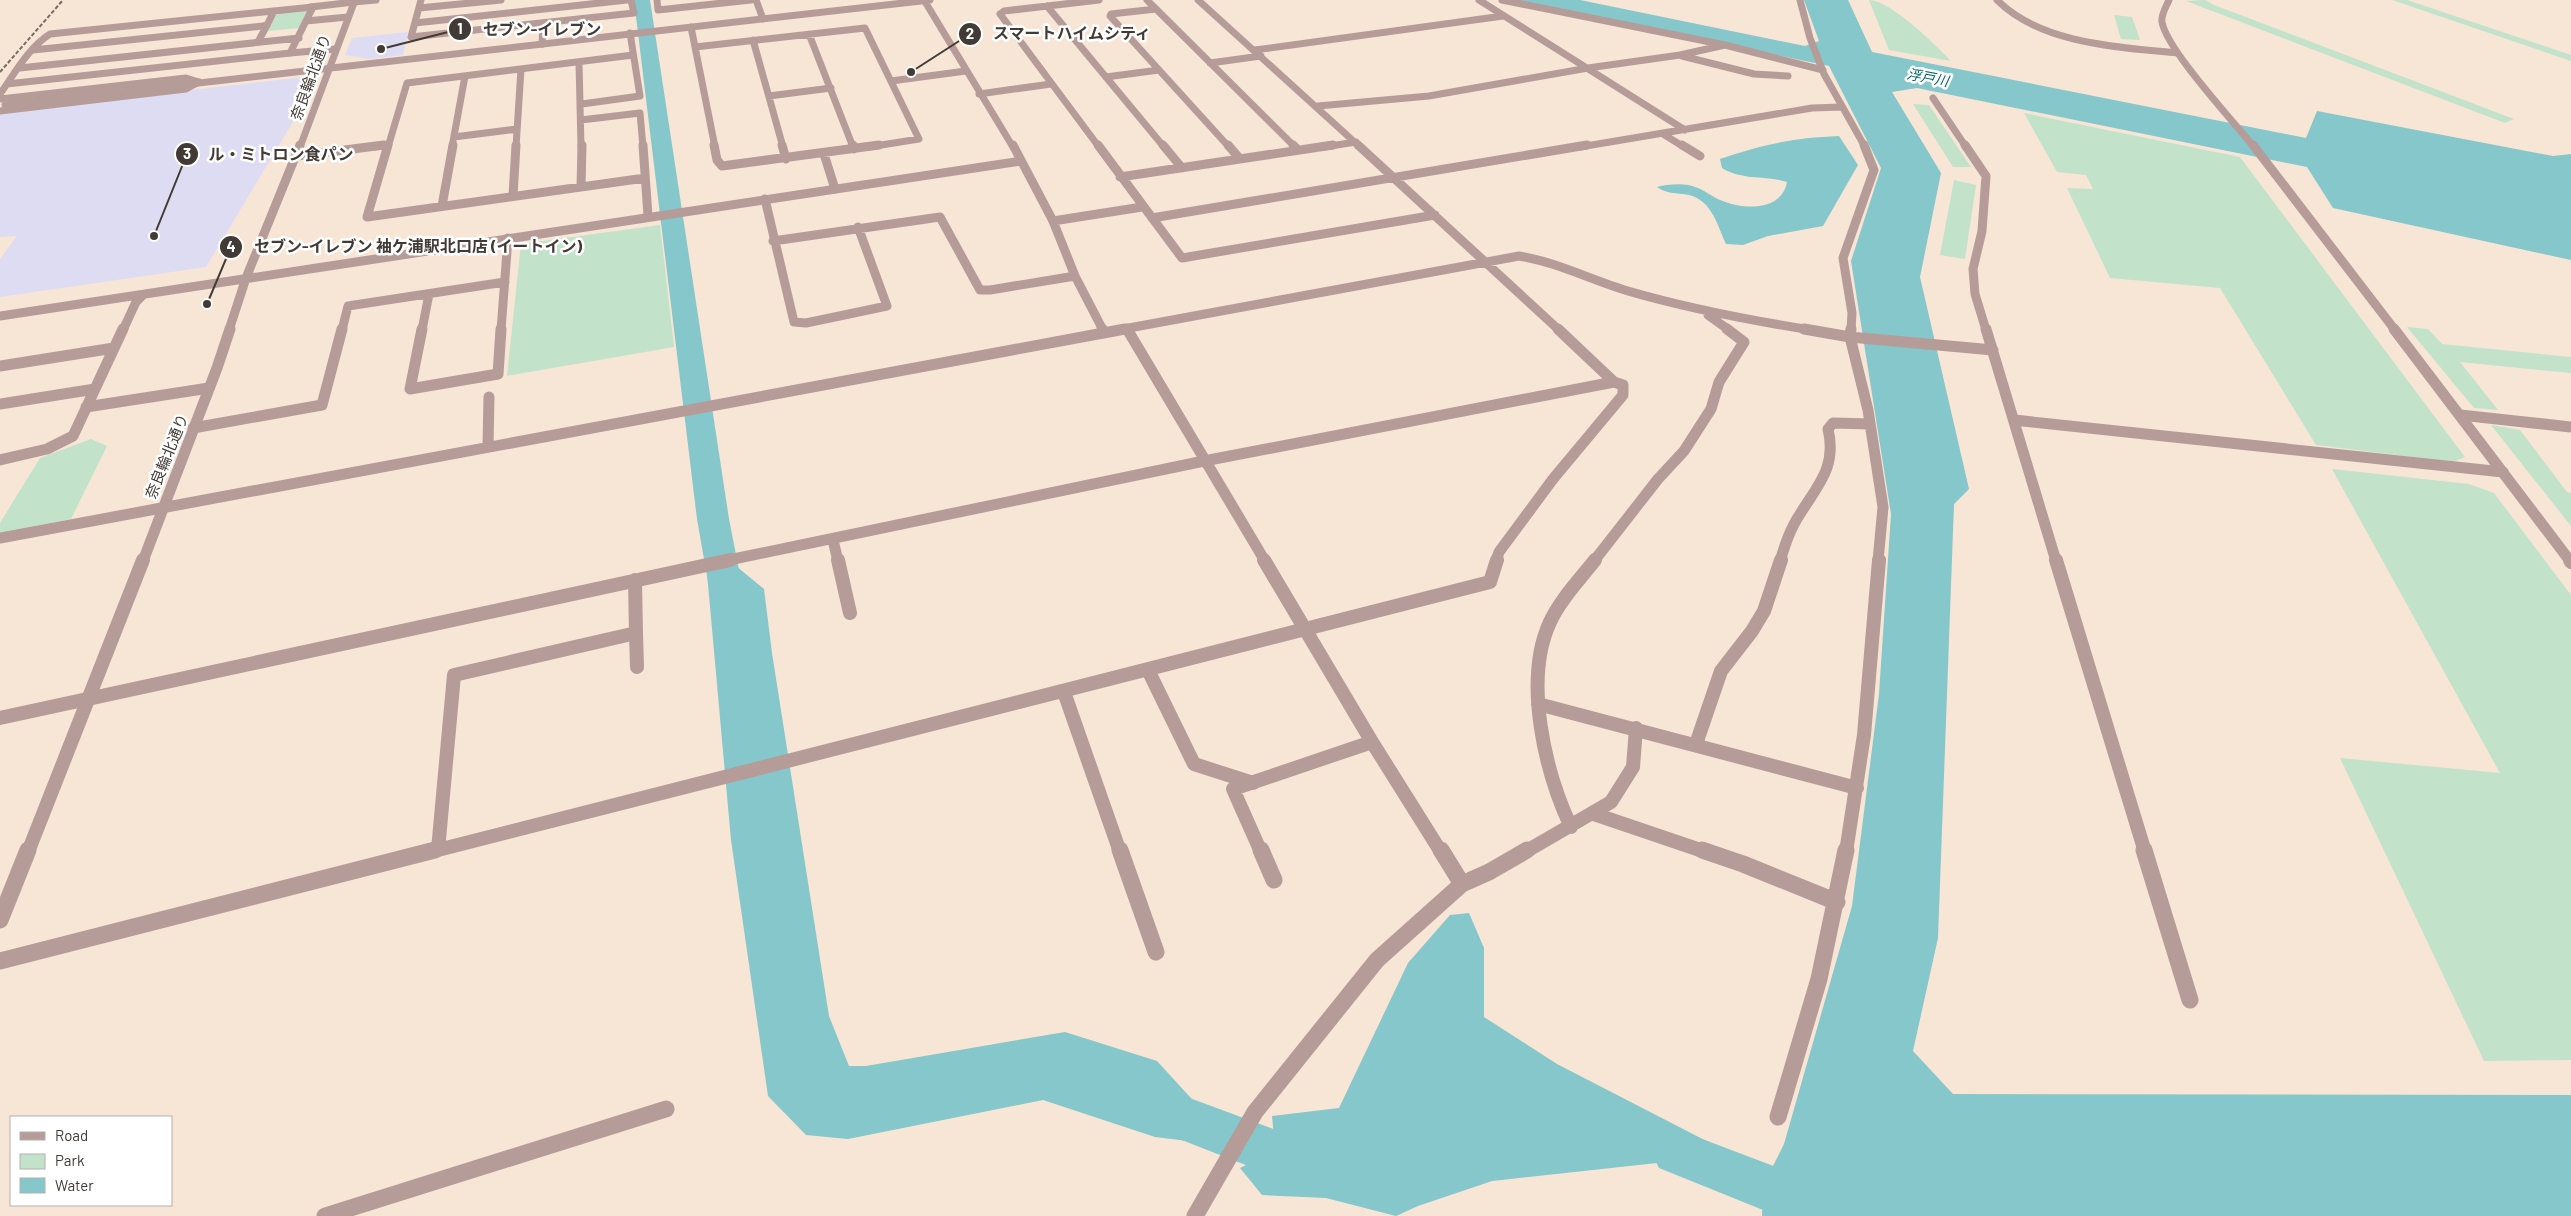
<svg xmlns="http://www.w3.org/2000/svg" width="2571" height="1216" font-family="Barlow,'Noto Sans JP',sans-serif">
	<rect width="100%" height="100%" fill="#f7e5d6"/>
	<!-- commercial -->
	<path fill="#dedcf2" d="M408,32L403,55L370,59L345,55L352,38Z
		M321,75L206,267L0,297V259L17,236L0,237V112Z"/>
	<!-- green -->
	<path fill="#c3e2ca" d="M1869,0C1890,0 1936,45 1951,61L1889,50Z
		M2205,0L2214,5L2514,119L2505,123L2186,1Z
		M2392,0H2407L2571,55V61Z
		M309,9L300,28L268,31L277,12Z
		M2114,15L2132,17L2140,40L2121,39Z
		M1913,104L1929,105L1971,167H1953Z
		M2024,113L2240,157L2465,457L2453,462L2316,445L2220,288L2110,278L2067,188L2093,189L2086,175L2057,172Z
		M1954,180L1976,185L1965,259L1940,255Z
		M660,225L674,347L507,376L521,244Z
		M2407,327L2428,329L2442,344L2571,357V373L2460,362L2498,410L2474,408Z
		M2491,425L2520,430L2567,492L2571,493V526Z
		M91,439L107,446L71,519L0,533V523L40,458Z
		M2332,469L2469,484L2494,493L2571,595V1060L2484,1061L2340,758L2500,773Z"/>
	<!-- water -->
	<path fill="#85c7ca" d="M1516,0H1580L1805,46L1819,41L1804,0H1848L1872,52L2306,138L2317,111L2553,156L2571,154V260L2333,208L2307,167L1917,88L1892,92L1941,173L1920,277L1969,489L1954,504L1938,938L1913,1051L1953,1094L2571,1095V1216H1762L1763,1186L1784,1144L1852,906L1879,694L1891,514L1851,261L1881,168L1829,66Z
		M1839,136L1858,165L1823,226L1768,236L1743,245L1726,244C1716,222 1711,197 1683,194C1674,193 1665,193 1657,187C1668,184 1685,183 1695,187C1705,190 1713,198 1723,201C1744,210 1782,211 1787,182C1766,175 1743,181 1722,168L1720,159C1764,144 1793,138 1839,136Z
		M736,566L764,589L772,653L829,1016L849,1066H866L1065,1032L1157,1061L1200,1108L1211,1129L1204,1143L1155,1137L1043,1100L848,1139L806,1135L768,1096L731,840L707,573Z
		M1469,913L1484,948V1017L1557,1064L1718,1147V1168L1657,1163L1492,1181L1418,1206L1396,1216L1326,1198L1262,1195L1240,1168L1271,1153L1274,1137L1272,1116L1339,1108L1408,963L1450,915Z"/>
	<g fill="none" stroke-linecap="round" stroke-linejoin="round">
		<!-- river -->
		<path fill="#85c7ca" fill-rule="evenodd" d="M634,0H650L729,519L748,616L743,624L731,627L719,624L714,616L697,519Z
			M1168,1090L1333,1151L1340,1168L1333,1185L1315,1192L1151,1128L1144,1112L1151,1096Z
			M1676,1129L1781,1169L1788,1186L1781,1203L1763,1210L1659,1168L1651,1152L1659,1136Z"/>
		<!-- pedestrian -->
		<path stroke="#b59c98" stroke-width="7" d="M311,7L354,2
			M258,42L267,25
			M290,53L336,49"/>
		<!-- minor-far4 -->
		<path stroke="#b59c98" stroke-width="7" d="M421,0L411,37L634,13L631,0
			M657,0L658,10L751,0
			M756,0L763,19
			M1147,0L1295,147
			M1198,0L1360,147
			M1479,0L1685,130
			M1502,0L1725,45L1823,70
			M1800,0L1810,38L1824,74L1865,147
			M354,2L376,0
			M1047,6L1164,147
			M419,8L501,0
			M1156,9L1111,14L1110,16L1229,147
			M306,21L348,17
			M415,23L627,0
			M691,27L695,47
			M809,34L853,147
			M753,40L783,147
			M542,44L543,23
			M695,47L715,147
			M695,47L865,28L919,139L869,147
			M33,50L263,26L267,25L274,11
			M1255,50L1503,16
			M1682,56L1754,74L1788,76
			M579,62L581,147
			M1210,63L1261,56
			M20,68L299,38
			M1106,77L1159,70
			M891,81L966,71
			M0,94C15,73 28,48 50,34L313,7L290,53L7,84
			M979,94L1051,84
			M769,96L831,88
			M1933,98L1966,147
			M0,99L186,78L199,82
			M582,104L640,96L630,33
			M1318,106L1429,96L1588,68L1680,55L1725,45
			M0,111L186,89L199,82
			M581,120L640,113L643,147
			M1663,134L1684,147
			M454,137L517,129
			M374,147L388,145
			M388,147L407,83L633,55
			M452,147L465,76
			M516,147L521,69
			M1099,147L1000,14L1004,11L1099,0
			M1324,147L1356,142
			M1580,147L1812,108L1842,107"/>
		<!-- minor-far3 -->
		<path stroke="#b59c98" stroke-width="9" d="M388,145L367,217L645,178
			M643,145L648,216
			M714,145L717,160L722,166L879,145
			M782,145L786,159
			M853,145L854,149
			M1098,145L1182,258L1435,215
			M1163,145L1182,168
			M1228,145L1240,159
			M1293,145L1298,150
			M1358,145L1559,330
			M1682,145L1700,156
			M1965,145L1986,176L1982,231L1973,269L1975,294L1986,330
			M824,154L835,189
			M297,156L384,145
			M1120,177L1333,145
			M581,187L582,145
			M513,196L516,145
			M765,199L794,322L806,323L887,306L858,227
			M442,206L453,145
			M1152,218L1587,145
			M773,241L940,217L980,290H990L1075,276L1053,221L1142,207
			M1075,276L1103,330
			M1708,315L1729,330
			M123,330L136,302L142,296
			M342,330L348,306L505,282
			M422,330L429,294
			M501,330L508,238
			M1118,330L1519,256C1557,262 1591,280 1628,291C1690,309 1748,320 1811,330
			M1851,330L1852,313L1843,258L1874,170L1864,145"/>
		<!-- minor-far2 -->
		<path stroke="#b59c98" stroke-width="11" d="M422,329L410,389L498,374L501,329
			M1102,329L1104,333
			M1127,329L1265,561
			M1558,329L1614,382
			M1804,329L1850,337L1993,350
			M1851,329L1850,337L1868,410L1883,507L1878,561
			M1986,329L2056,561
			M0,366L114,348
			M0,404L95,389
			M86,407L209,388
			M2460,415L2571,427
			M2014,420L2503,472
			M193,428L322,405L342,329
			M488,446L489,397
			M0,460L47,449L73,436L123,329
			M0,538L1125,329
			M833,540L838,561
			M724,561L1204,461L1614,382L1623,385V395L1553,479L1499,552L1496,561
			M1594,561L1658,479L1684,451L1711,409L1719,382L1744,342L1727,329
			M1780,561C1785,545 1790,529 1800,514C1818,485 1837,467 1828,429L1833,423L1870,424"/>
		<!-- minor-far1 -->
		<path stroke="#b59c98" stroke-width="14" d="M838,560L850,613
			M1264,560L1372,742L1441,852
			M2056,560L2145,852
			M636,633L637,667
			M1148,670L1194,764L1253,783
			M1064,692L1120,852
			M1538,704L1857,788
			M0,718L730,560
			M1696,744L1721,671L1752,631L1764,611L1781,560
			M1594,814L1706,852
			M1571,827C1545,772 1523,680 1550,622C1560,600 1580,579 1595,560
			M438,850L454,675L636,633L635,580
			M430,852L1490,582L1497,560
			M1261,852L1233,789L1372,742
			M1525,852L1611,802L1633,767L1636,728
			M1846,852L1864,735L1879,560"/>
		<!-- minor -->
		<path stroke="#b59c98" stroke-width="17" d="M1120,850L1156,952
			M1261,850L1274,880
			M1441,850L1462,884
			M1702,850L1743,864L1837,902
			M2144,850L2190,1000
			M0,961L435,850
			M1778,1117L1819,979L1846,850
			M325,1216L666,1109
			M1195,1216L1255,1112L1377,960L1462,884L1489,872L1527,850"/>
		<!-- tertiary-far4 -->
		<path stroke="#b59c98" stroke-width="7" d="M924,0L1013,147
			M1997,0C2041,44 2118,47 2177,53
			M2169,0C2166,7 2161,14 2162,22C2167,50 2233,121 2254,147
			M5,105L930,0
			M300,147L355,0"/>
		<!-- tertiary-far3 -->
		<path stroke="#b59c98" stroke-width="9" d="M1013,145L1053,221
			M2253,145L2395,330
			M0,316L1021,161
			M229,330L246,278L300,145"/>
		<!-- tertiary-far2 -->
		<path stroke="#b59c98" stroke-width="11" d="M2394,329L2570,561
			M143,561L217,368L230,329"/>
		<!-- tertiary-far1 -->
		<path stroke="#b59c98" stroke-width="14" d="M2570,560L2571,562
			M28,852L143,560"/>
		<!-- tertiary -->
		<path stroke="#b59c98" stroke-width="17" d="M0,920L28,850"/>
		<!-- rail -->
		<path stroke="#766c63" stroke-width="2" stroke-dasharray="4 2" stroke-linecap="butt" d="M0,72L63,0"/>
	</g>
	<g text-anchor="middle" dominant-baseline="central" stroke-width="5" stroke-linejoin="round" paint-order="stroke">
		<!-- far-water labels -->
		<g font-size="14" font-style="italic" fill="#006367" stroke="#fff">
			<text transform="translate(1928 77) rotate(11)">浮戸川</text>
		</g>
		<!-- street labels -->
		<g font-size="15" fill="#423b35" stroke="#fff">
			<text transform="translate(310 77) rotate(-70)">奈良輪北通り</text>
			<text transform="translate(166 456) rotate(-68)">奈良輪北通り</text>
		</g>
	</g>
	<!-- callouts -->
	<path fill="none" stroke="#423b35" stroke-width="2" d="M381 49L460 29M911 72L970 34M154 236L187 154M207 304L231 247"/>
	<g fill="#423b35" stroke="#fff" stroke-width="2">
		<circle cx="381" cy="49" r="5"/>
		<circle cx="911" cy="72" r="5"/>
		<circle cx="154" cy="236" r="5"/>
		<circle cx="207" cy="304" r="5"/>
		<circle cx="460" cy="29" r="12"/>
		<circle cx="970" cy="34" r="12"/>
		<circle cx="187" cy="154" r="12"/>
		<circle cx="231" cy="247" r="12"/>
	</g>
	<g font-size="15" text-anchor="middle" font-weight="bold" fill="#fff">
		<text x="460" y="34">1</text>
		<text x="970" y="39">2</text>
		<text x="187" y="159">3</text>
		<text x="231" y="252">4</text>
	</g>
	<g font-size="16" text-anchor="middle" font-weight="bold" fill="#423b35" stroke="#fff" stroke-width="5" stroke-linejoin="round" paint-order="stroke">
		<text x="542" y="35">セブン-イレブン</text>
		<text x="1072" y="39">スマートハイムシティ</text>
		<text x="281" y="160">ル・ミトロン食パン</text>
		<text x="418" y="252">セブン-イレブン 袖ケ浦駅北口店 (イートイン)</text>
	</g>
	<!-- legend -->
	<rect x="10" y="1116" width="162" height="90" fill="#ffffff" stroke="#b3b1ae"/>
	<rect x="20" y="1132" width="25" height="8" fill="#b59c98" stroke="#b3b1ae"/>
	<text x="55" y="1141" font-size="15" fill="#423b35">Road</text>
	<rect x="20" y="1154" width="25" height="15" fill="#c3e2ca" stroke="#b3b1ae"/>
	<text x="55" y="1166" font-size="15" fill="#423b35">Park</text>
	<rect x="20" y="1178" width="25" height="15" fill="#85c7ca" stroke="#b3b1ae"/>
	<text x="55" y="1191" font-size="15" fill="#423b35">Water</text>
</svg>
